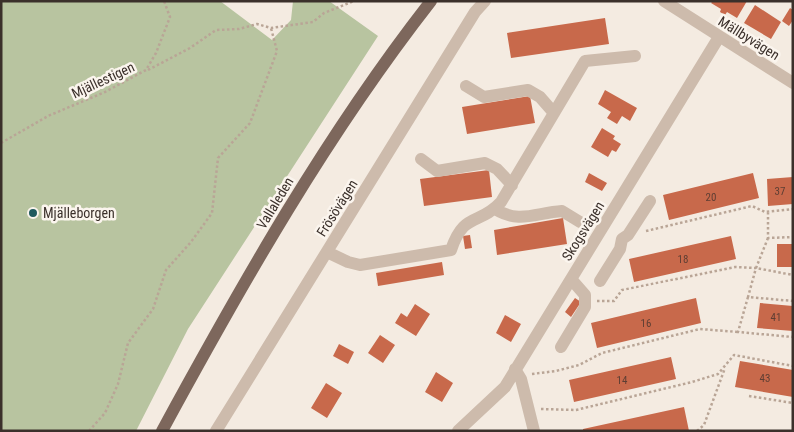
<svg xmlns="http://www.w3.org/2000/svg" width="794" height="432" font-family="'Roboto Condensed',sans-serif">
	<rect width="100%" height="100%" fill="#f4ebe1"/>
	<!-- green -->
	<path fill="#b8c4a0" d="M1,1H220L272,40L291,20L293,1H329L378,36L188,329L136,431H1Z"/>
	<!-- building -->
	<path fill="#c8694b" d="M713,1H747L737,18L727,12L725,15L720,12L721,9L711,3Z
		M755,5L781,22L771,39L744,23Z
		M790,8L793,10V20L789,26L782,21Z
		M605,18L609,44L511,58L507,33Z
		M605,90L637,108L630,121L622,116L617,124L607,118L611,112L598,104Z
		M530,96L535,123L467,134L462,107Z
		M602,128L615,136L613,139L621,144L616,152L612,150L608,157L591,147Z
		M489,170L492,197L424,206L420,179Z
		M589,173L607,183L602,191L585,182Z
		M753,173L759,198L669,220L663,195Z
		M793,177V204L768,206L767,179Z
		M563,218L567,244L497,255L494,230Z
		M470,235L472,248L465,249L463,236Z
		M731,236L736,259L634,282L629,259Z
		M777,244H793V267H777Z
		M442,262L444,275L378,286L376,273Z
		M575,298L581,302L571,317L565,312Z
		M696,298L701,323L597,348L591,323Z
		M760,303L793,306V331L757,328Z
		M415,304L430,314L416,336L395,323L401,313L407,317Z
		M505,315L521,324L511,342L496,333Z
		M380,335L395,345L383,363L368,353Z
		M339,344L354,352L348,364L333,356Z
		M671,357L676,379L574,402L569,380Z
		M740,361L793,370V397L735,387Z
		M436,372L453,383L442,402L425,392Z
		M326,383L342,393L327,418L311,408Z
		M684,407L689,431H583V429Z"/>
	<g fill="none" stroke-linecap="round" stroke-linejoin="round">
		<!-- path -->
		<path stroke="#b9a596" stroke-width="2.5" stroke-dasharray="2.5 2.5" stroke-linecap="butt" d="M148,70L190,48L216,30L239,29L257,24L271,28L313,22L324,13L354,1
			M1,143L48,116L105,92L146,70L156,53L170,17L164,1
			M768,212V238L793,237
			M646,231L752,206L765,212L793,209
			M768,238L756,268L793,275
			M748,297L738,332L793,337
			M597,301H614L622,290L735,267L756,268L748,297L793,301
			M532,374L556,371L579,365L602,353L700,329L738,332
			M749,396L793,403
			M541,409L576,410L692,382L718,374L734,355L793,366
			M89,431L105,413L118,384L128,343L153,309L166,270L191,242L212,213L218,158L250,123L277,51L271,28
			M697,431L704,425L725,368"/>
		<!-- minor -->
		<path stroke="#cdbbac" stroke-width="12" d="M664,1L793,83
			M466,86L484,97L528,90L540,97L554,113
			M421,159L437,171L485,163L497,169L512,185
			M495,209C519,224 535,213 562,211L580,222
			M327,252L348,262L360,265L451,250C464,211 479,226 501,202L585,61L635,56
			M600,281L620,249L622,239L628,235L650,201
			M561,347L585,307V295L571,279
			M515,369L521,379L534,431
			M216,431L475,12L485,1
			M458,431L505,387L719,37"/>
		<!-- major -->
		<path stroke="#7d675c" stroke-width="12" d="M162,431C243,282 327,134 431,1"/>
	</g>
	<!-- markers -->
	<circle fill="#1f5a5e" stroke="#fbf5ee" stroke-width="2" cx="33" cy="213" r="5"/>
	<g text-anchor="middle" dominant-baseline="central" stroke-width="5" stroke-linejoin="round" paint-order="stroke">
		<!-- number labels -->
		<g font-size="11" fill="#5e3e33">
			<text x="780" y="191">37</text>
			<text x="711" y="197">20</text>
			<text x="683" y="259">18</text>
			<text x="776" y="317">41</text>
			<text x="646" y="323">16</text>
			<text x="765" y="378">43</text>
			<text x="622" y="380">14</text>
		</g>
		<!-- street labels -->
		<g font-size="14" fill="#3b302b" stroke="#fbf5ee">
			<text transform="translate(749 38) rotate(32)">Mällbyvägen</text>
			<text transform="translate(103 80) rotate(-25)">Mjällestigen</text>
			<text transform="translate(275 203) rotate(-59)">Vallaleden</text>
			<text transform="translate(337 208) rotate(-58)">Frösövägen</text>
			<text transform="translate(583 231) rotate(-58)">Skogsvägen</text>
		</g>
		<!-- poi labels -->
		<g font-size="14" fill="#3b302b" stroke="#fbf5ee" text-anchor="start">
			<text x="43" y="213">Mjälleborgen</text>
		</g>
	</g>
	<!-- border -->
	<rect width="794" height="432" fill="none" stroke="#3b302b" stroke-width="5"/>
</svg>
